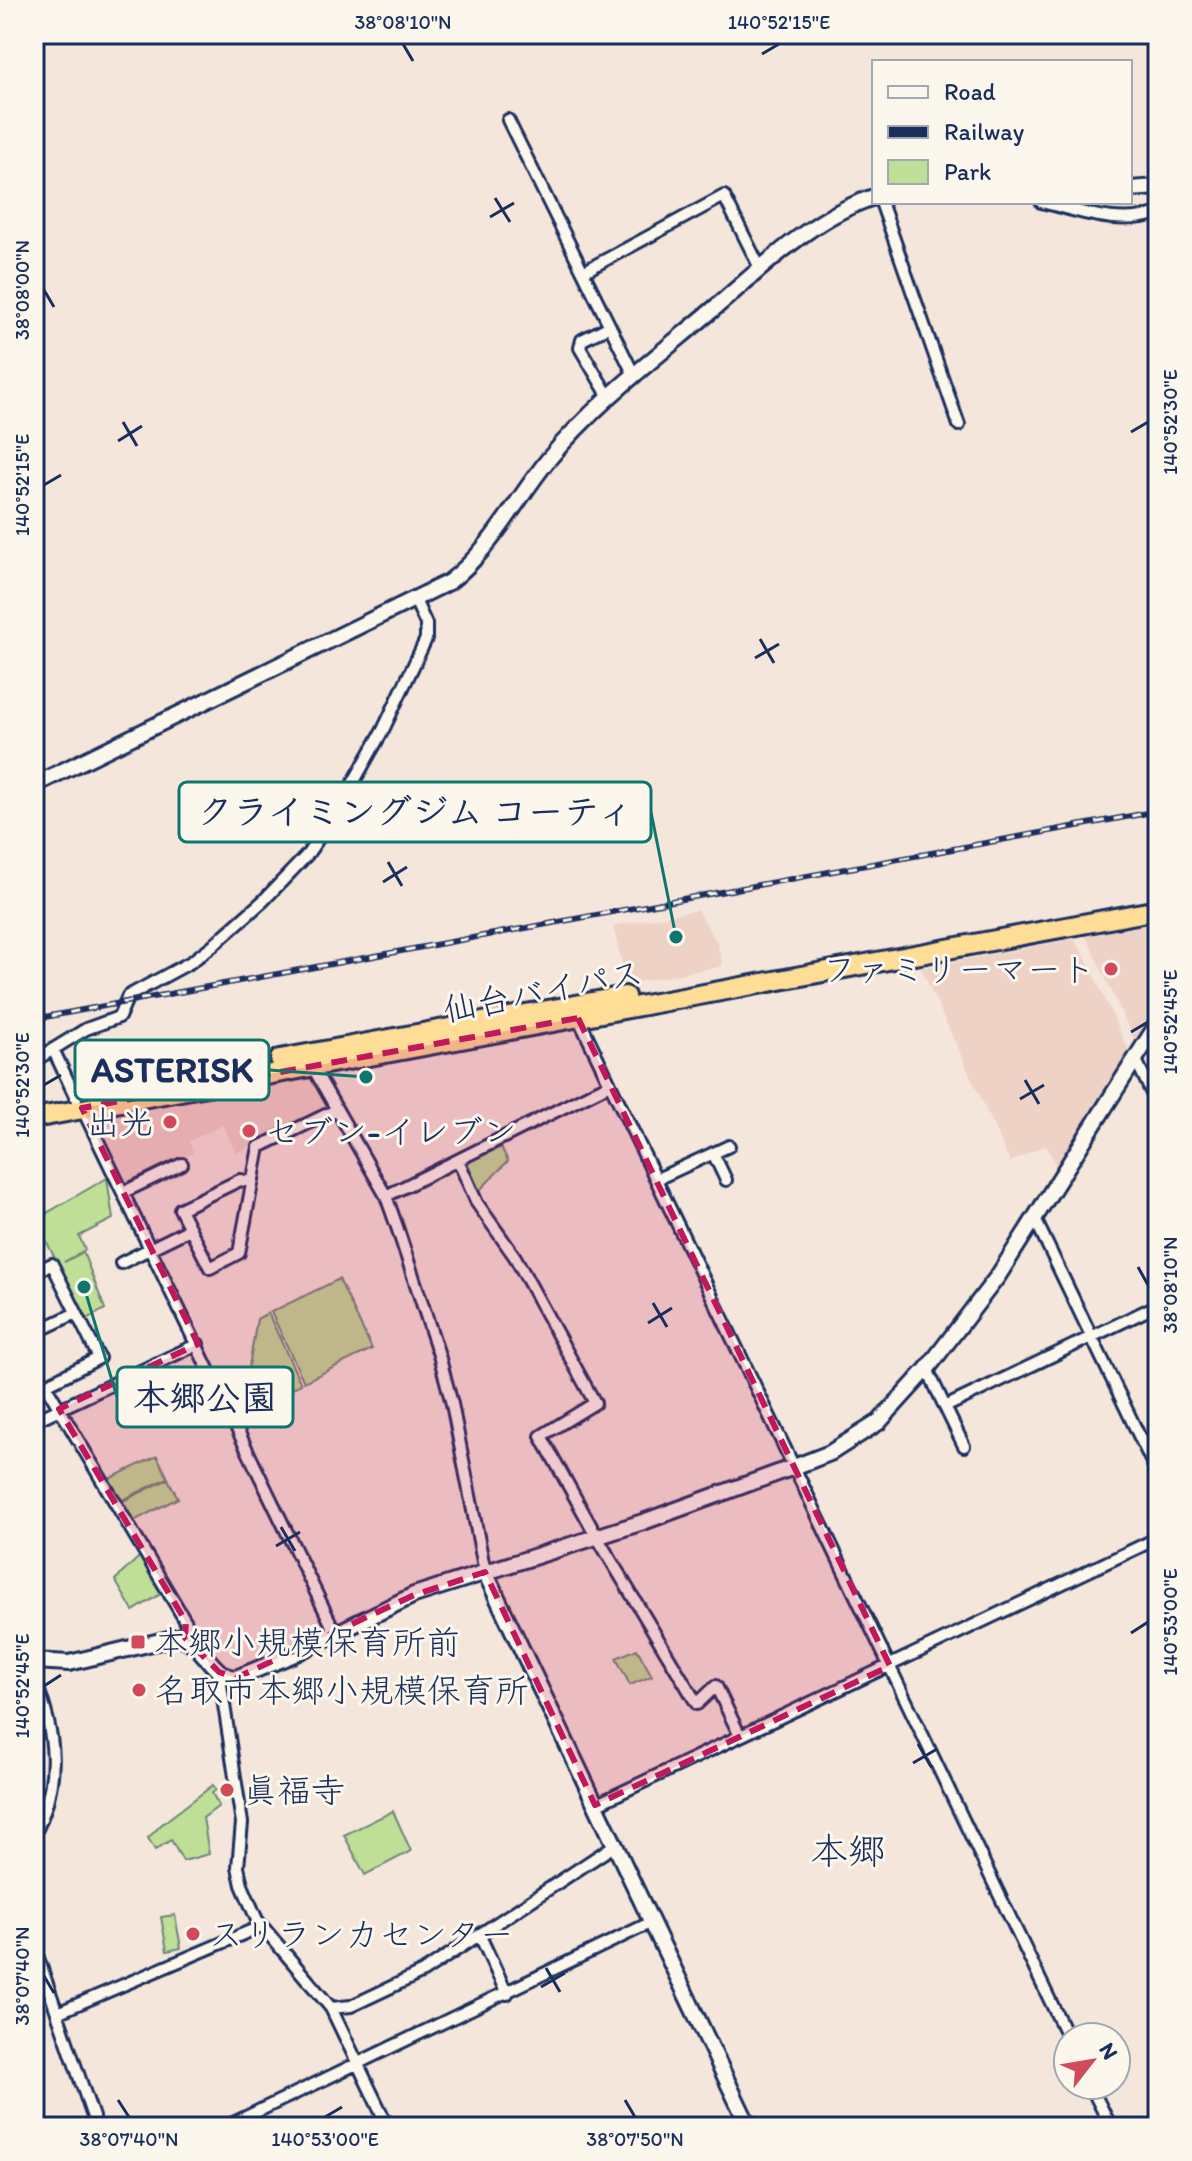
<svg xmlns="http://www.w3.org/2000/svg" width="1192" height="2161" font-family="Itim,'Klee One',sans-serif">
	<rect width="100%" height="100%" fill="#f5e6db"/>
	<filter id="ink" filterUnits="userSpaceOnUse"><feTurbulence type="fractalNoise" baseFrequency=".0125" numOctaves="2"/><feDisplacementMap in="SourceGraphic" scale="16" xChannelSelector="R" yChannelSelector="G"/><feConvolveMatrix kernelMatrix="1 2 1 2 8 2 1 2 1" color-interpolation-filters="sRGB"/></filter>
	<g filter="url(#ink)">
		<!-- built -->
		<path fill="#eed2c6" d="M697,910L717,942L723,966L627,984L613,926Z
			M1158,923V1007L1135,1042L1086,936Z
			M1073,939L1084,954L1129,1051L1056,1166L1046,1145L1010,1162L921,968Z
			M314,1077L327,1103L323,1111L236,1153L223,1125L189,1141L194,1153L128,1185L122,1183L91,1119Z"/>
		<!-- green -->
		<path fill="#bfde96" stroke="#6d867a" stroke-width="2" d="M501,1147L508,1161L479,1191L465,1169L466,1163Z
			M107,1178L113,1219L79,1236L85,1250L64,1262L83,1252L105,1309L87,1319L35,1220Z
			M339,1279L372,1349L304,1382L271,1312Z
			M268,1313L301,1384L241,1413L257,1319Z
			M157,1456L168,1478L120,1501L107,1480Z
			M168,1479L178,1498L132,1522L121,1502Z
			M141,1555L164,1592L133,1611L115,1580Z
			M637,1649L652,1676L630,1685L616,1658Z
			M213,1785L216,1790L212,1793L219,1806L203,1818L209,1854L183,1861L171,1840L155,1850L148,1838L162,1824Z
			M393,1811L411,1851L365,1875L344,1835Z
			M175,1915L181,1948L167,1951L161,1917Z"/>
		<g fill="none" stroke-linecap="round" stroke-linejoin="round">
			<!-- street casing -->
			<g stroke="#1b2f5e" stroke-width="16">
				<path id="street" d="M508,120L634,375
					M881,202L959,425
					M1041,202C1080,211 1118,227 1158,213
					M583,272L724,196L761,270
					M609,397L580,348L582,340L610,326
					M577,1015L1068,2038
					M53,1049L76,1098
					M1135,1058L1158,1106
					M34,1061L86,1029L119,1017L128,996L191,962L212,946L263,901L307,855L339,808L383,730L426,639V624L415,600
					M312,1066L386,1196L397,1227L439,1355L452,1404L485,1572
					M82,1108L336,1634
					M713,1153L726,1180
					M458,1160L477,1203L515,1257L595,1403L541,1436L597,1537L697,1704L716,1686L740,1736
					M657,1179L729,1146
					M124,1192L182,1164
					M386,1196L610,1084
					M34,1203L39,1212
					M1035,1219L1158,1475
					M190,1229L180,1209L240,1180L252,1182
					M121,1263L190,1229L210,1268L239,1253L259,1147L336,1110
					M34,1273L52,1264L99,1358L34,1391
					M34,1333L76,1313
					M927,1369L945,1407L1158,1305
					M46,1386L186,1622L185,1638
					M945,1407L964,1446
					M34,1421L198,1344
					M219,1672L242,1823L238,1867L242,1885L257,1920L331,2008L388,2127
					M34,1678C56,1733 62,1780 34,1835
					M595,1805L1158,1538
					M480,1936L507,1994
					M34,1946L93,2117L94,2127
					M331,2008L351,2006L423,1972L615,1845
					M57,2013L262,1926
					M1090,2085L1111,2127
					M225,2127L652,1922"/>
			</g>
			<!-- secondary casing -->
			<g stroke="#1b2f5e" stroke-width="20">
				<path id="secondary" d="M1130,189L1158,187
					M34,785L449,582C491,550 515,501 548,460C595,403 654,359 710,312C759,271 811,217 874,197
					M485,1572L749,2127
					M34,1661L69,1663L177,1637C204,1640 210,1677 236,1678L292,1655L414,1595L643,1522L794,1467L830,1453L879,1422L927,1369L998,1276L1158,1023"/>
			</g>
			<!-- highway casing -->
			<g stroke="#1b2f5e" stroke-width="24">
				<path id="highway" d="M280,1059L625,996
					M34,1118L1158,910"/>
			</g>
			<!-- street -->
			<use href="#street" stroke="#fbf7ec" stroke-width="10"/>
			<!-- secondary -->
			<use href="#secondary" stroke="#fbf7ec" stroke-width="14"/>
			<!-- highway -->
			<use href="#highway" stroke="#fedd96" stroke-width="18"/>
			<!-- rail casing -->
			<g stroke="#1b2f5e" stroke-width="6">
				<path id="rail" d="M34,1019L1158,811"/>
			</g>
			<!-- rail -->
			<use href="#rail" stroke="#fbf7ec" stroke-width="3" stroke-dasharray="9" stroke-linecap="butt"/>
		</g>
	</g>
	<!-- marked area -->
	<path fill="#c2185b" fill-opacity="0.2" stroke="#c2185b" stroke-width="6" stroke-dasharray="16 10" stroke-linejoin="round" d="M578,1018L890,1666L595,1805L485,1572L414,1595L236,1678L219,1672L185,1638L186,1622L59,1409L198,1344L82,1108Z"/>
	<!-- ticks -->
	<path fill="none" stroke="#1b2f5e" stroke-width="3" d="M403,44L413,61M762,54L779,44M495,198L510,222M490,217L514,203M44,290L54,307M123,422L137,446M1131,432L1148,422M118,441L142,426M44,485L61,475M760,639L774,663M755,658L779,644M388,862L402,886M383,882L407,867M1131,1032L1148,1022M1025,1080L1039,1104M44,1085L61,1075M1020,1099L1044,1085M1138,1267L1148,1285M653,1303L667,1327M648,1323L672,1308M281,1527L295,1551M276,1546L300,1532M1131,1633L1148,1622M44,1686L61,1675M918,1744L932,1768M913,1763L937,1749M546,1968L560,1992M44,1976L54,1993M541,1987L565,1973M118,2100L129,2117M625,2100L635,2117M325,2117L342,2107"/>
	<!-- markers -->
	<g fill="#d1495b" stroke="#fbf7ec" stroke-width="3">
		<circle cx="1111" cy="969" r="8"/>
		<circle cx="170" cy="1122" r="8"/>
		<circle cx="249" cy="1131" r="8"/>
		<rect x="130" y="1634" width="16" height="16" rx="4"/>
		<circle cx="139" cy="1690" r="8"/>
		<circle cx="227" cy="1790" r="8"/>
		<circle cx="193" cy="1934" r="8"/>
	</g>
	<g text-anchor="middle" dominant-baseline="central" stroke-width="6" stroke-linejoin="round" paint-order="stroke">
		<!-- poi labels -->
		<g font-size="34" fill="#1b2f5e" stroke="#fbf7ec" text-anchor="start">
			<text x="1095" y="969" text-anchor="end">ファミリーマート</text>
			<text x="154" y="1122" text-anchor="end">出光</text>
			<text x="265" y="1131">セブン-イレブン</text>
			<text x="154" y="1642">本郷小規模保育所前</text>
			<text x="155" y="1690">名取市本郷小規模保育所</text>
			<text x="243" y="1790">眞福寺</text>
			<text x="209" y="1934">スリランカセンター</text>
		</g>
		<!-- street labels -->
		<g font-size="34" fill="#1b2f5e" stroke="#fbf7ec">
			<text transform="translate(543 991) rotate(-11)">仙台バイパス</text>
		</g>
		<!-- quarter labels -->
		<g font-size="38" fill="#1b2f5e" stroke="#fbf7ec">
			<text x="848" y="1851">本郷</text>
		</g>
	</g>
	<!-- callouts -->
	<path fill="none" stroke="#0f766e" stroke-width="3" d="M676 937L651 812M366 1077L269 1070M84 1287L117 1397"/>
	<g fill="#0f766e" stroke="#fbf7ec" stroke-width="3">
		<circle cx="676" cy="937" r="8"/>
		<circle cx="366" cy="1077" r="8"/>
		<circle cx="84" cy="1287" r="8"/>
	</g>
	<g fill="#fbf7ec" stroke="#0f766e" stroke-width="3">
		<rect x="179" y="782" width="472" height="60" rx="8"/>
		<rect x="75" y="1040" width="194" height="60" rx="8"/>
		<rect x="117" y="1367" width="176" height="60" rx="8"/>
	</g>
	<g font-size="36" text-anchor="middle" font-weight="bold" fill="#1b2f5e">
		<text x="415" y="824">クライミングジム コーティ</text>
		<text x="172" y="1082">ASTERISK</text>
		<text x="205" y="1410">本郷公園</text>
	</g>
	<!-- margin -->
	<rect width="1192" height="2161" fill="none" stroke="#fbf7ec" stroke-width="88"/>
	<!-- legend -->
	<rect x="872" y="60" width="260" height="144" fill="#fbf7ec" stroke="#a1a7b3" stroke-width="2"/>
	<rect x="888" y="86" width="40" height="12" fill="#fbf7ec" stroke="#a1a7b3" stroke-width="2"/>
	<text x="944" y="100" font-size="24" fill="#1b2f5e">Road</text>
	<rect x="888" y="126" width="40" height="12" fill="#1b2f5e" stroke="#a1a7b3" stroke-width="2"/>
	<text x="944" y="140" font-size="24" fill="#1b2f5e">Railway</text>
	<rect x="888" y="160" width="40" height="24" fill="#bfde96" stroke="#a1a7b3" stroke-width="2"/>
	<text x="944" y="180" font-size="24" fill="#1b2f5e">Park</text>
	<!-- north arrow -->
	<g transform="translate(1092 2061) rotate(59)"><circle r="38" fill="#fbf7ec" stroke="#a1a7b3" stroke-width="2"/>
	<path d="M0-6L14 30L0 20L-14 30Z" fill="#d1495b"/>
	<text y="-12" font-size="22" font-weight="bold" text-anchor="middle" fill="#1b2f5e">N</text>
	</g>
	<rect x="44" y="44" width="1104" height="2073" fill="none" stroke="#1b2f5e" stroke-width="3"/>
	<g font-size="20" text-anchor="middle" fill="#1b2f5e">
		<text x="403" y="29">38°08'10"N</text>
		<text x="779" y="29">140°52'15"E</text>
		<text transform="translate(22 290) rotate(-90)" y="7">38°08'00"N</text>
		<text transform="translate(1170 422) rotate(-90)" y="7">140°52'30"E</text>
		<text transform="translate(22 485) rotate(-90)" y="7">140°52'15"E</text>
		<text transform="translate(1170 1022) rotate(-90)" y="7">140°52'45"E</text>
		<text transform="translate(22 1085) rotate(-90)" y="7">140°52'30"E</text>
		<text transform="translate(1170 1285) rotate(-90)" y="7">38°08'10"N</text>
		<text transform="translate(1170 1622) rotate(-90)" y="7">140°53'00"E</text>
		<text transform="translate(22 1686) rotate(-90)" y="7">140°52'45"E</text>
		<text transform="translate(22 1976) rotate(-90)" y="7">38°07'40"N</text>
		<text x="129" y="2146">38°07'40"N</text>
		<text x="325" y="2146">140°53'00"E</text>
		<text x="635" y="2146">38°07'50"N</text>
	</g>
</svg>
